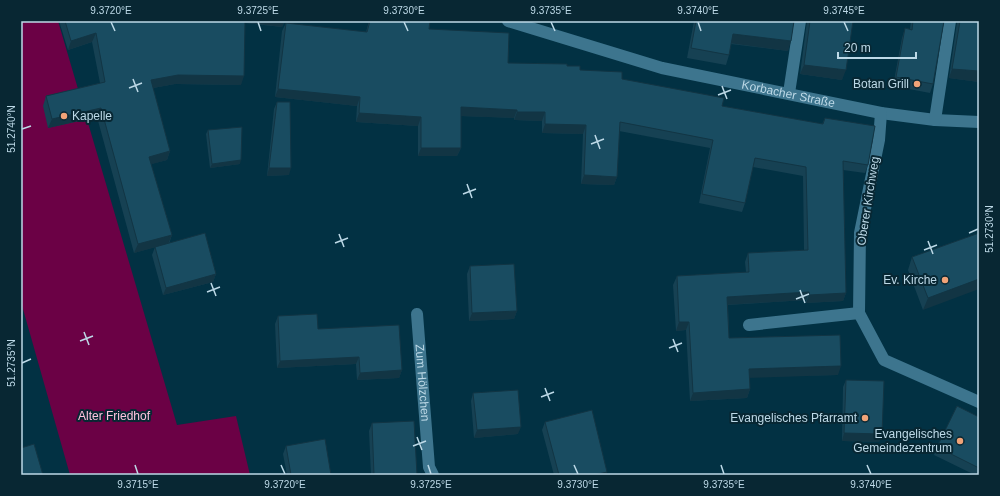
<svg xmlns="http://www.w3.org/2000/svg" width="1000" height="496" font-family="Arial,sans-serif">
	<rect width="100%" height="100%" fill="#023143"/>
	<!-- green -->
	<path fill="#6b0145" d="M21,21H58L177,425L236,416L250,475H70L21,302Z"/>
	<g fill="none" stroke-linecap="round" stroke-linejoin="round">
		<!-- minor -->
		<g stroke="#3d758e" stroke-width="12">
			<path id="s1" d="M508,21L662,68L881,113L935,120L979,122"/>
			<path d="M789,93L800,21"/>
			<path d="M881,113L879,140L860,233L859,313L884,360L979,402"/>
			<path d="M935,120L950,21"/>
			<path id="s2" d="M417,314L429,467L433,475"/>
			<path d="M749,325L859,313"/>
		</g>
	</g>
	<!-- wall -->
	<path fill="#164153" d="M59,21H285L282,27L245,23L241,85L175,84L153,88L170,151L167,160L151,164L172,235L169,244L216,274L213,282L163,295L152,255L155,247L134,253L97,117L48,128L43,106L46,96L100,83L92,42L68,50Z
		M369,21H430L429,29L508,63L567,66L580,70L622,79L722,106L822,124L825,118L868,165L865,173L843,170L846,293L843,301L806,303V300L728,305L729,338L838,375L750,377V389L747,398L690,401L686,330L676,331L673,285L677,276L746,272L745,262L748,253L804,250L803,176L753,167L745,203L742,212L699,203L710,148L619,131L617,177L614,185L581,184L583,134L542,133V121L514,120V118L461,116V148L457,156H418V126L356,122L357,106L275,97L282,31L286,23L366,32Z
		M694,21H794L788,51L731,44L729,55L726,65L687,58Z
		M807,21H853L842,80L800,74Z
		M911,21H944L933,84L930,93L893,86L902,38L905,28L910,29Z
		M957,21H979V82L949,78L957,22Z
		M277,102L289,175L267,176L274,109Z
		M208,130L240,164L210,168L206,134Z
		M979,233L923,310L908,270L912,257Z
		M470,266L517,311L514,319L469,321L467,274Z
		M278,316L318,329L402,370L399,378L357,380L356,364L277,368L275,324Z
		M846,380L882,434L879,442L842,441L843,387Z
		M473,393L518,434L474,438L471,401Z
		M979,417V475H975L934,455L937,447Z
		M545,422L606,475H554L542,430Z
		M372,423L417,475H371L369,431Z
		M286,446L331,475H287L283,454Z"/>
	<!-- shaded-wall -->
	<path fill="#123544" d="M242,21H285L282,27L241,22Z
		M96,33L92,42L68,50L71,41Z
		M733,34L791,41L788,51L729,43Z
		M804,65L846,70L842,80L800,74Z
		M952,69L979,71V82L949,78Z
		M178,75L244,76L241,85L175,84L148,89L151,80Z
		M278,89L360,97L357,106L275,97Z
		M461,107L517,110L514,118L457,116Z
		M101,108L97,117L48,128L52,119Z
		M517,112H545L542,121L514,120Z
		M359,113L421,117L418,126L356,122Z
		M545,124L586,125L583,134L542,133Z
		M421,148H461L457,156H418Z
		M170,151L167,160L145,166L149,157Z
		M241,160L240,164L210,168L212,164Z
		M269,168H291L289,175L267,176Z
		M584,175L617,177L614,185L581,184Z
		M172,235L168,244L134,253L138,244Z
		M216,274L213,282L163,295L166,288Z
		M979,279V289L923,310L928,298Z
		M809,292L806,300L724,305L727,297Z
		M846,293L843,301L806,303L809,295Z
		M517,311L514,319L469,321L472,313Z
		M679,322H689L686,330L676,331Z
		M359,357L356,364L277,368L280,361Z
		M841,366L838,375L746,378L749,369Z
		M402,370L399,378L357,380L360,373Z
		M750,389L747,398L690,401L693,393Z
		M521,427L518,434L474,438L477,430Z
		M844,433L882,434L879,442L842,441Z
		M607,472L606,475H594Z"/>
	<!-- building -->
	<path fill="#194c61" stroke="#123544" d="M65,21H245L244,76L178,75L151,80L170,151L149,157L172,235L138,244L101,108L52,119L46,96L105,82L96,33L71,41Z
		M370,21H430L429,29L509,33L508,63L567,64V66H580V70L622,72V79L724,98L722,106L823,124L825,118L875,126L868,165L843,161L846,293L809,295V292L727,297L729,338L840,335L841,366L749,369L750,389L693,393L689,322H679L677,276L749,272L748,253L808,250L806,167L755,158L745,203L702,194L713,140L620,122L617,177L584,175L586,125L545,124V112H517V110L461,107V148H421V117L359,113L360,97L278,89L286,23L367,32Z
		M696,21H794L791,41L733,34L729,55L691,48Z
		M810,21H853L846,70L804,65Z
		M913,21H944L933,84L896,77L905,28L912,30Z
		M960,21H979V71L952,69Z
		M277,102H290L291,168H269Z
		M242,127L241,160L212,164L208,130Z
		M205,233L216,274L166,288L155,247Z
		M979,233V279L928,298L912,257Z
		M514,264L517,311L472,313L470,266Z
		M317,314L318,329L399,325L402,370L360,373L359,357L280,361L278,316Z
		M846,380L884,381L882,434L844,433Z
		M518,390L521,427L477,430L473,393Z
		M957,406L979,417V468L937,447Z
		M592,410L607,472L594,475H559L545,422Z
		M414,421L417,475H374L372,423Z
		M325,439L331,475H291L286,446Z
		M34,444L43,475H21V448Z"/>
	<!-- ticks -->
	<path fill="none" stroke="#bdd9e7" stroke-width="1.5" d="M111,22L115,31M258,22L261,31M404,22L408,31M551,22L555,31M698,22L701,31M844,22L848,31M133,79L138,92M722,86L727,99M129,88L142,83M718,95L731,90M22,129L31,126M595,135L600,149M591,144L604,139M467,184L472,198M463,194L476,189M969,233L978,229M339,234L344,247M928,241L933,254M335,243L348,238M924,250L937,245M211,283L216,296M800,290L805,303M207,292L220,287M796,299L809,294M84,332L89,345M673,339L678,352M80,341L93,336M669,348L682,343M22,363L31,359M545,388L550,401M541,397L554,392M417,437L422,450M413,446L426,441M135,465L138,474M281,465L285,474M428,465L431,474M574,465L578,474M721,465L724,474M867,465L871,474"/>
	<!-- markers -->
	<g fill="#f0a378" stroke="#082733" stroke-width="1.5">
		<circle cx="917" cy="84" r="4"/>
		<circle cx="64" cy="116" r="4"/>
		<circle cx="945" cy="280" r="4"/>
		<circle cx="865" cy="418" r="4"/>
		<circle cx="960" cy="441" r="4"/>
	</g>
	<g text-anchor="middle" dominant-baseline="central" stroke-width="4" stroke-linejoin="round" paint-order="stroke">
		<!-- poi labels -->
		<g font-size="12" fill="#bdd9e7" stroke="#082733" text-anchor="end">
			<text x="909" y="84">Botan Grill</text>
			<text x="72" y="116" text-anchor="start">Kapelle</text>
			<text x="937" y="280">Ev. Kirche</text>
			<text x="857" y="418">Evangelisches Pfarramt</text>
			<text x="952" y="434">Evangelisches<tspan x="952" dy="14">Gemeindezentrum</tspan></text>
		</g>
		<!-- street labels -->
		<g font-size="12" fill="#bdd9e7" stroke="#082733">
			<text stroke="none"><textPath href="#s1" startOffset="290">Korbacher Straße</textPath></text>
			<text transform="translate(868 201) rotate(-81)">Oberer Kirchweg</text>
			<text stroke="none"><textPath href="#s2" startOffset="69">Zum Hölzchen</textPath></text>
		</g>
		<!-- park labels -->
		<g font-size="12" fill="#fdc2dd" stroke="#082733">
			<text x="114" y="416">Alter Friedhof</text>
		</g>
	</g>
	<!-- border -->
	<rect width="1000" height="496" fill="none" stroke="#082733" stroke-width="44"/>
	<!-- scale -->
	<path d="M838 52v6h78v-6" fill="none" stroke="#bdd9e7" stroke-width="2"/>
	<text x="844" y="52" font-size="12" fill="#bdd9e7" stroke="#082733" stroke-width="3" paint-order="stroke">20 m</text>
	<rect x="22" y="22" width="956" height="452" fill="none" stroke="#bdd9e7" stroke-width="1.5"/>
	<g font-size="10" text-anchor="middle" fill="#bdd9e7">
		<text x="111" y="14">9.3720°E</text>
		<text x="258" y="14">9.3725°E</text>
		<text x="404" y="14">9.3730°E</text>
		<text x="551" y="14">9.3735°E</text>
		<text x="698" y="14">9.3740°E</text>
		<text x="844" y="14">9.3745°E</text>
		<text transform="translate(11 129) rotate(-90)" y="4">51.2740°N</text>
		<text transform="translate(989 229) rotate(-90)" y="4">51.2730°N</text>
		<text transform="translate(11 363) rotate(-90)" y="4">51.2735°N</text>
		<text x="138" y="488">9.3715°E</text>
		<text x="285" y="488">9.3720°E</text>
		<text x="431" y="488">9.3725°E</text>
		<text x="578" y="488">9.3730°E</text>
		<text x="724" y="488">9.3735°E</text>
		<text x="871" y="488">9.3740°E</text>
	</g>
</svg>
